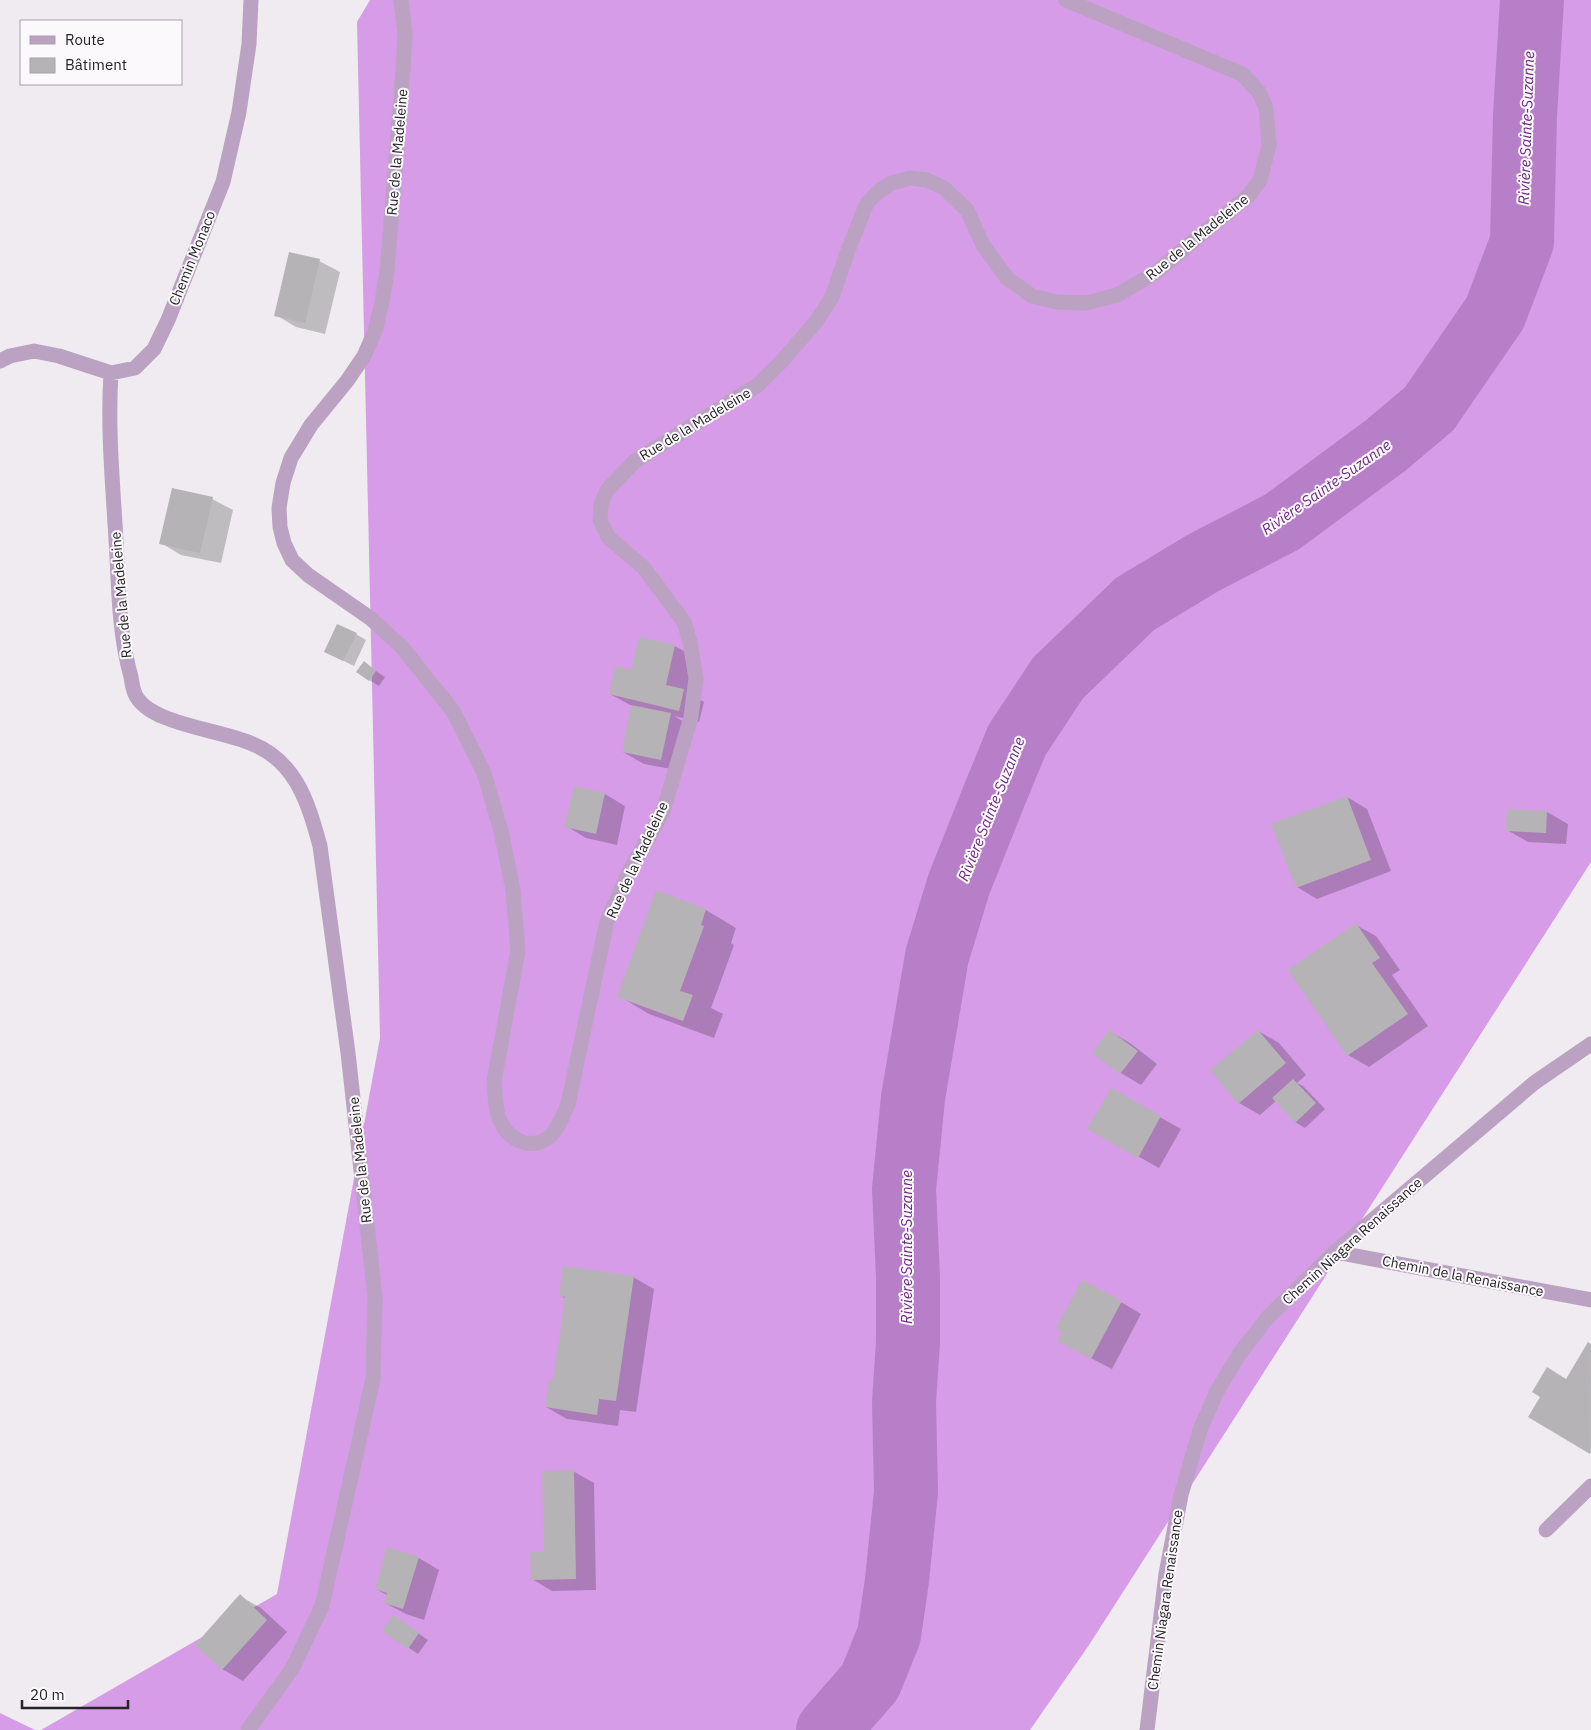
<svg xmlns="http://www.w3.org/2000/svg" width="1591" height="1730" font-family="'IBM Plex Sans',sans-serif">
	<rect width="100%" height="100%" fill="#efebf0"/>
	<!-- forest -->
	<path fill="#d69ce7" d="M370,0H1591V862L1089,1645L1030,1730H41L277,1594L380,1038L357,22Z
		M0,1713L35,1730H0Z"/>
	<!-- shadow -->
	<path fill="#0003" d="M319,261L340,272L325,334L296,327L276,315Z
		M212,499L233,510L221,563L181,555L161,543Z
		M356,634L366,640L354,666L336,657Z
		M640,638L675,646L696,658L687,693L704,702L699,722L674,716L691,726L682,771L644,764L623,752L632,706L610,694L632,671Z
		M364,663L385,677L379,686L369,680Z
		M605,794L625,806L617,845L586,838L566,826Z
		M1347,797L1367,809L1391,871L1317,899L1297,887Z
		M1508,810L1547,812L1568,824L1566,844L1528,842L1507,830Z
		M656,892L706,910L736,928L731,943L734,945L711,1008L723,1014L714,1038L649,1014L619,996Z
		M1356,925L1376,936L1400,970L1392,975L1428,1026L1369,1067L1348,1055L1290,970Z
		M1109,1031L1130,1043L1157,1064L1141,1085L1121,1073L1094,1053Z
		M1258,1031L1279,1043L1306,1075L1297,1083L1303,1086L1325,1109L1305,1128L1295,1122L1276,1101L1260,1115L1239,1103Z
		M1112,1090L1181,1129L1159,1168L1089,1129Z
		M633,1277L654,1289L636,1412L620,1410L618,1426L567,1419L546,1407L554,1382L566,1299L560,1295Z
		M1121,1302L1141,1314L1112,1369L1079,1352Z
		M1588,1344L1591,1346V1453L1530,1417L1566,1380Z
		M573,1471L594,1483L596,1590L552,1591L532,1579L545,1553Z
		M388,1548L419,1558L439,1570L424,1620L406,1614L385,1603L387,1595L376,1589Z
		M240,1596L261,1608L287,1632L243,1681L222,1669Z
		M394,1617L428,1640L418,1654L384,1631Z"/>
	<g fill="none" stroke-linecap="round" stroke-linejoin="round">
		<!-- river -->
		<path stroke="#b87fc9" stroke-width="64" d="M828,1730L870,1682L889,1635L897,1580L906,1492L904,1402L908,1342V1277L904,1189L913,1098L937,956L959,884L994,796L1017,740L1058,678L1135,604L1203,563L1282,522L1385,446L1429,409L1495,313L1522,242L1525,115L1532,0"/>
	</g>
	<!-- building -->
	<path fill="#b6b3b7" d="M289,252L320,259L305,323L274,316Z
		M172,488L213,497L200,553L159,544Z
		M337,624L357,633L343,661L324,652Z
		M639,637L675,645L666,685L684,689L679,711L609,694L615,666L631,670Z
		M364,661L376,671L369,681L356,672Z
		M631,705L671,713L661,760L622,752Z
		M574,786L605,793L596,834L564,827Z
		M1347,796L1371,860L1296,888L1271,824Z
		M1507,809L1547,811L1546,833L1506,831Z
		M656,890L706,909L701,925L704,926L680,991L693,995L683,1021L617,997Z
		M1356,923L1380,958L1372,963L1408,1014L1347,1056L1288,970Z
		M1109,1030L1138,1051L1120,1074L1092,1053Z
		M1258,1030L1286,1063L1238,1104L1210,1070Z
		M1293,1079L1316,1103L1295,1123L1272,1098Z
		M1111,1088L1161,1116L1138,1158L1087,1129Z
		M563,1266L634,1276L616,1401L599,1399L597,1415L545,1407L549,1380H553L565,1297L559,1296Z
		M1082,1280L1122,1301L1091,1359L1057,1341L1062,1332L1056,1328Z
		M1588,1342L1591,1344L1590,1454L1528,1417L1540,1397L1532,1392L1547,1367L1566,1379Z
		M574,1470L576,1579L531,1580L530,1552H544L542,1471Z
		M387,1547L419,1557L403,1609L384,1603L387,1593L375,1589Z
		M240,1594L267,1620L222,1670L195,1645Z
		M393,1615L419,1633L408,1649L382,1631Z"/>
	<g fill="none" stroke-linecap="round" stroke-linejoin="round">
		<!-- minor -->
		<path stroke="#bba2c3" stroke-width="15" d="M401,0L405,34L403,71L387,271L382,302L375,331L364,356L347,381L311,425L291,458L283,483L279,508L280,527L284,543L292,560L308,575L370,618L401,646L453,711L484,773L501,831L513,890L518,951L494,1081C495,1093 495,1104 498,1115C504,1137 529,1153 549,1137C558,1130 563,1115 568,1104L607,921L630,870L663,812L691,717L696,678L690,642L684,622L644,568L608,537L600,520L601,505L607,490L635,461L758,385L780,363L815,323L832,297L850,245L867,203L879,191L892,183L910,178L927,180L944,188L967,210L983,245L1007,278L1032,296L1057,302L1086,303L1117,295L1155,273L1249,195L1260,180L1269,145L1266,108L1259,92L1242,74L1066,0
			M0,361L10,356L34,351L59,356L111,373L135,368L154,349L168,320L223,182L239,112L249,44L251,0
			M111,373C107,434 114,496 117,558C119,598 120,638 131,677C132,683 133,691 136,696C142,707 157,715 169,719C193,728 218,732 242,740C294,756 307,798 320,846L348,1053L375,1297L373,1379L322,1606L292,1669L248,1730
			M1335,1252L1591,1300
			M1546,1530L1591,1486
			M1147,1730L1166,1574L1181,1495L1200,1430L1217,1391L1240,1353L1269,1316L1335,1252L1534,1083L1591,1044"/>
	</g>
	<g text-anchor="middle" dominant-baseline="central" stroke-width="4" stroke-linejoin="round" paint-order="stroke">
		<!-- street labels -->
		<g font-size="14" fill="#242325" stroke="#fcf9fd">
			<text transform="translate(397 152) rotate(-85)">Rue de la Madeleine</text>
			<text transform="translate(1197 237) rotate(-39)">Rue de la Madeleine</text>
			<text transform="translate(192 258) rotate(-68)">Chemin Monaco</text>
			<text transform="translate(695 424) rotate(-31)">Rue de la Madeleine</text>
			<text transform="translate(121 595) rotate(-95)">Rue de la Madeleine</text>
			<text transform="translate(637 860) rotate(-65)">Rue de la Madeleine</text>
			<text transform="translate(360 1160) rotate(-96)">Rue de la Madeleine</text>
			<text transform="translate(1352 1241) rotate(-42)">Chemin Niagara Renaissance</text>
			<text transform="translate(1463 1276) rotate(11)">Chemin de la Renaissance</text>
			<text transform="translate(1165 1600) rotate(-82)">Chemin Niagara Renaissance</text>
		</g>
		<!-- water labels -->
		<g font-size="15" font-style="italic" fill="#6e2981" stroke="#fcf9fd">
			<text transform="translate(1526 128) rotate(-88)">Rivière Sainte-Suzanne</text>
			<text transform="translate(1326 487) rotate(-35)">Rivière Sainte-Suzanne</text>
			<text transform="translate(991 809) rotate(-68)">Rivière Sainte-Suzanne</text>
			<text transform="translate(906 1247) rotate(-90)">Rivière Sainte-Suzanne</text>
		</g>
	</g>
	<!-- legend -->
	<rect x="20" y="20" width="162" height="65" fill="#fcf9fd" stroke="#a6a3a7"/>
	<rect x="30" y="36" width="25" height="8" fill="#bba2c3" stroke="#a6a3a7"/>
	<text x="65" y="45" font-size="15" fill="#242325">Route</text>
	<rect x="30" y="58" width="25" height="15" fill="#b6b3b7" stroke="#a6a3a7"/>
	<text x="65" y="70" font-size="15" fill="#242325">Bâtiment</text>
	<!-- scale -->
	<path d="M22 1700v8h106v-8" fill="none" stroke="#242325" stroke-width="2.5"/>
	<text x="30" y="1700" font-size="15" fill="#242325" stroke="#fcf9fd" stroke-width="4" paint-order="stroke">20 m</text>
</svg>
